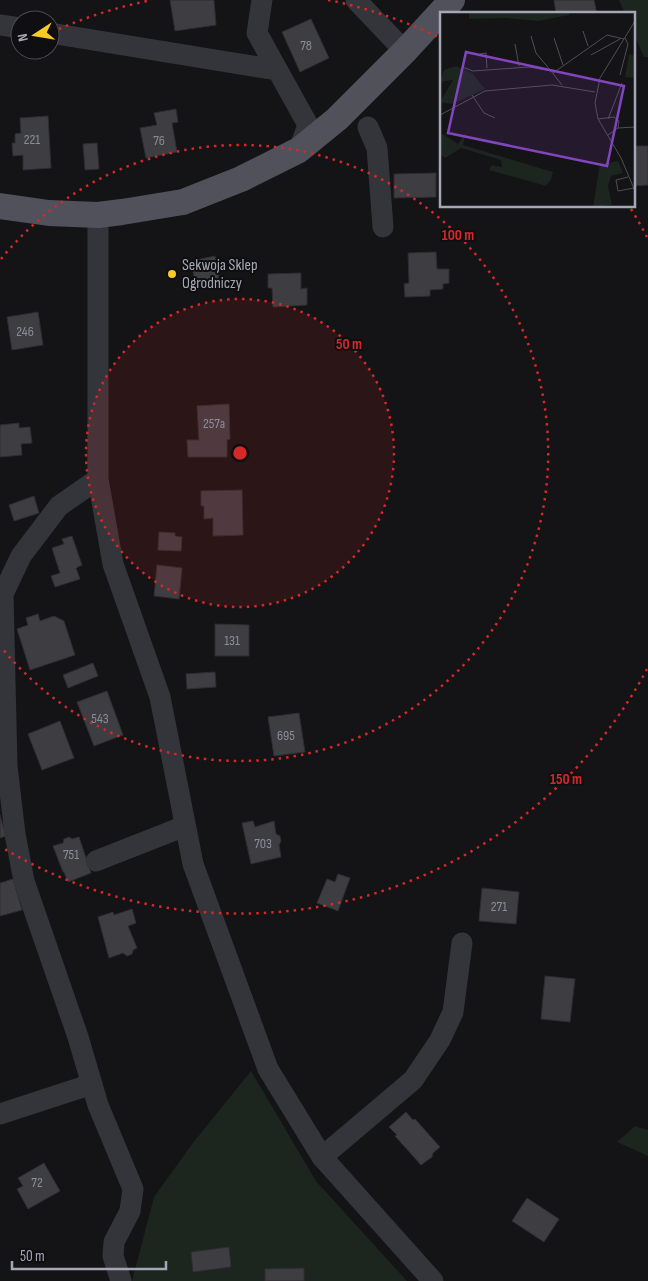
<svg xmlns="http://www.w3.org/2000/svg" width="648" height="1281" font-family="'Sofia Sans Condensed',sans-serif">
	<rect width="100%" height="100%" fill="#141315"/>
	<!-- green -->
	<path fill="#1d251f" d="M619,0H648V57H644L634,35V14H625Z
		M251,1071L316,1181L407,1281H132L154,1197L192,1144Z
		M635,1126L648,1130V1156L617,1142Z"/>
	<!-- building -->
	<path fill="#3e3d42" stroke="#2e2d31" d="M170,0H214L216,25L175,31Z
		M554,0H594L597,14H556Z
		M311,19L329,58L300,72L282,32Z
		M176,109L178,122L172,123L177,152L146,158L140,128L157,125L154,113Z
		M48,116L51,168L23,170V155L13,156L12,143H15V134L21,133L20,118Z
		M97,143L99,169L85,170L83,144Z
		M634,146H648V185L634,186Z
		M436,173V197L394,198V174Z
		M436,252L437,269H449V283L443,284V289L430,290V296L405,297L404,284L409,283L408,253Z
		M215,256L219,279L195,283L191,261Z
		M301,273V289L307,288V305L273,307L272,288H268V274Z
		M38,312L43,345L12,350L7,317Z
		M229,404L230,439L227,440V457H188L187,440H199L197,406Z
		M19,423V428L30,427L32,443L21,444L22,455L0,457V425Z
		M242,490L243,535L213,536V518L204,519V506H201V491Z
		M34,496L39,513L14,521L9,505Z
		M159,532L175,533V536L182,537L181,551L158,550Z
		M72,536L82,565L76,568L80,579L55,587L51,576L60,573L52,548L64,544L62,539Z
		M157,565L182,568L179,599L154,596Z
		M38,614L40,621L54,616L64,621L75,655L30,670L17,629L28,625L26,618Z
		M215,624L249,625V656H215Z
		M93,663L98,676L68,688L63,675Z
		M215,672L216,687L187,689L186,674Z
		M107,691L123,735L94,746L77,702Z
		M299,713L305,752L274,756L268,717Z
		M60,721L74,758L42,770L28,734Z
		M0,815L6,836L0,838Z
		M253,821L255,827L274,821L276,834L280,836L281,841L279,845L281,857L251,864L242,823Z
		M69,837L72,839L79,837L91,873L68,882L64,872H63L53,846L63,843L64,839Z
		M338,874L350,878L338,911L317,903L327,879L335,882Z
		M13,879L22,910L0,916V883Z
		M482,888L519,892L516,924L479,921Z
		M132,909L136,923L128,926L137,948L133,950L132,954L127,956L123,953L109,958L98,917L113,912L114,915Z
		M545,976L575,979L570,1022L541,1019Z
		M406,1112L413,1120L415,1119L440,1147L433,1153L432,1157L421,1165L395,1136L397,1135L389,1127Z
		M44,1163L60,1191L28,1209L17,1189L23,1186L18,1178Z
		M527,1198L559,1219L544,1242L512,1221Z
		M229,1247L231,1267L193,1272L191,1252Z
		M304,1268V1281H265V1269Z"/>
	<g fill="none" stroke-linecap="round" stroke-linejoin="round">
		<!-- minor -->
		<path stroke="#34353b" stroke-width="21" d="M262,0L257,33L308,125L299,150
			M356,0L395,41L406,50
			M0,25L20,28
			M50,33L277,70
			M368,127L377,148L383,227
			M98,215V479L113,564L160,697L193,864L268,1069L322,1157L433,1281
			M98,479L59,506L21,556L3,594L7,766L15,834L24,881L78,1037L98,1105L133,1189L130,1211L114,1242L113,1256L121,1281
			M96,861L185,826
			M0,1114L92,1084
			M322,1157L413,1080L440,1040L453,1012L462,943"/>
		<!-- major -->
		<path stroke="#50515a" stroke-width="26" d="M0,206L49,213L98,215L122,212L183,202L241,179L299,150L337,119L406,50L452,0"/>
	</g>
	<!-- distance rings -->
	<circle cx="240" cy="453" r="154" fill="#d62828" fill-opacity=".12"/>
	<g fill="none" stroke="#d62828" stroke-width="2.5" stroke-dasharray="2.5 5">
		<circle cx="240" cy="453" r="154"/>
		<path d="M1 259A308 308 0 1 1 1 647"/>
		<path d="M647 669A461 461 0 0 1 3 848M52 32A461 461 0 0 1 152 0M328 0A461 461 0 0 1 438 37M631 209A461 461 0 0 1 647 237"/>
	</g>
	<!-- markers -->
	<circle fill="#faca26" stroke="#0f0e10" stroke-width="2" cx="172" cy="274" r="5"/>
	<g text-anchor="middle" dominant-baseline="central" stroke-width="4" stroke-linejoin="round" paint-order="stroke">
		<!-- number labels -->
		<g font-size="14" fill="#8a8d99">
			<text x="306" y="45">78</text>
			<text x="32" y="139">221</text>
			<text x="159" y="140">76</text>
			<text x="25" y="331">246</text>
			<text x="214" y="423">257a</text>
			<text x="232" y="640">131</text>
			<text x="100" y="718">543</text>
			<text x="286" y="735">695</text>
			<text x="263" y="843">703</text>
			<text x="71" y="854">751</text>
			<text x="499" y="906">271</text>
			<text x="37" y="1182">72</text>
		</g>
		<!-- poi labels -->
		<g font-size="16" fill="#a4a8b6" stroke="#0f0e10" text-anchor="start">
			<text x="182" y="265">Sekwoja Sklep<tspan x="182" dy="18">Ogrodniczy</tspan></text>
		</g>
	</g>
	<!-- overview -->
	<g transform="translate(440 12)">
		<rect width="195" height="195" fill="#141315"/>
		<path d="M29,0H129V3L98,9L66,6L29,7ZM189,42L195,44V66L185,65ZM16,54L32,61L45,77L12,92L0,90L13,68L0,70L4,58ZM26,120L23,133L113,160L111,168L106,174L49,158L52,153L62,155L61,148L21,136L5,146L0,142V124L3,122L18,132ZM178,149L183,161L171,164L168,174L172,193L153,195L160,152Z" fill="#1d251f"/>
		<path fill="none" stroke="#4e4f55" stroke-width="1" d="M195,9L160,66L155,91L158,107L181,146L195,179M143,19L148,34M91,24L96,41L111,59M114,26L123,53M75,32L79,54M40,42L46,41L47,56M151,43L180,27M22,55L33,59L89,55L111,59L122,73M113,61L167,23L184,27M180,63L188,32L185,26M32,83L44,101L55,106M0,103L45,79L112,73L155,80M158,107L174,105L179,109L178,116L168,123M168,107L182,71M178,116L195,115M188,165L176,168L178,179L194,176"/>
		<path fill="#8345bd" fill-opacity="0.15" stroke="#8345bd" stroke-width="2.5" d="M26,40L184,74L167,154L8,121Z"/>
		<rect width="195" height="195" fill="none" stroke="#a4a8b6" stroke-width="2.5"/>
	</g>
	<circle cx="240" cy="453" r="8" fill="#d62828" stroke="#0f0e10" stroke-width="2.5"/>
	<g font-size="15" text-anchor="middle" font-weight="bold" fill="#d62828" stroke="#0f0e10" stroke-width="4" stroke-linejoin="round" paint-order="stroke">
		<text x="458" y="240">100 m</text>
		<text x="349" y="349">50 m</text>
		<text x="566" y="784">150 m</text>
	</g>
	<!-- north arrow -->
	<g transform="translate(35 35) rotate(258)"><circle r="24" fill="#0f0e10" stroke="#4b4c52"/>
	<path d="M0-4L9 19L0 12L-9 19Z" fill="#faca26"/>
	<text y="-8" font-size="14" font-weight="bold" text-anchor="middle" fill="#a4a8b6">N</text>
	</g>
	<!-- scale -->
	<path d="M12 1261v8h154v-8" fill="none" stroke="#a4a8b6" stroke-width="2.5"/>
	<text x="20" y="1261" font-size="15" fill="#a4a8b6" stroke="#0f0e10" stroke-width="4" paint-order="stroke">50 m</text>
</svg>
